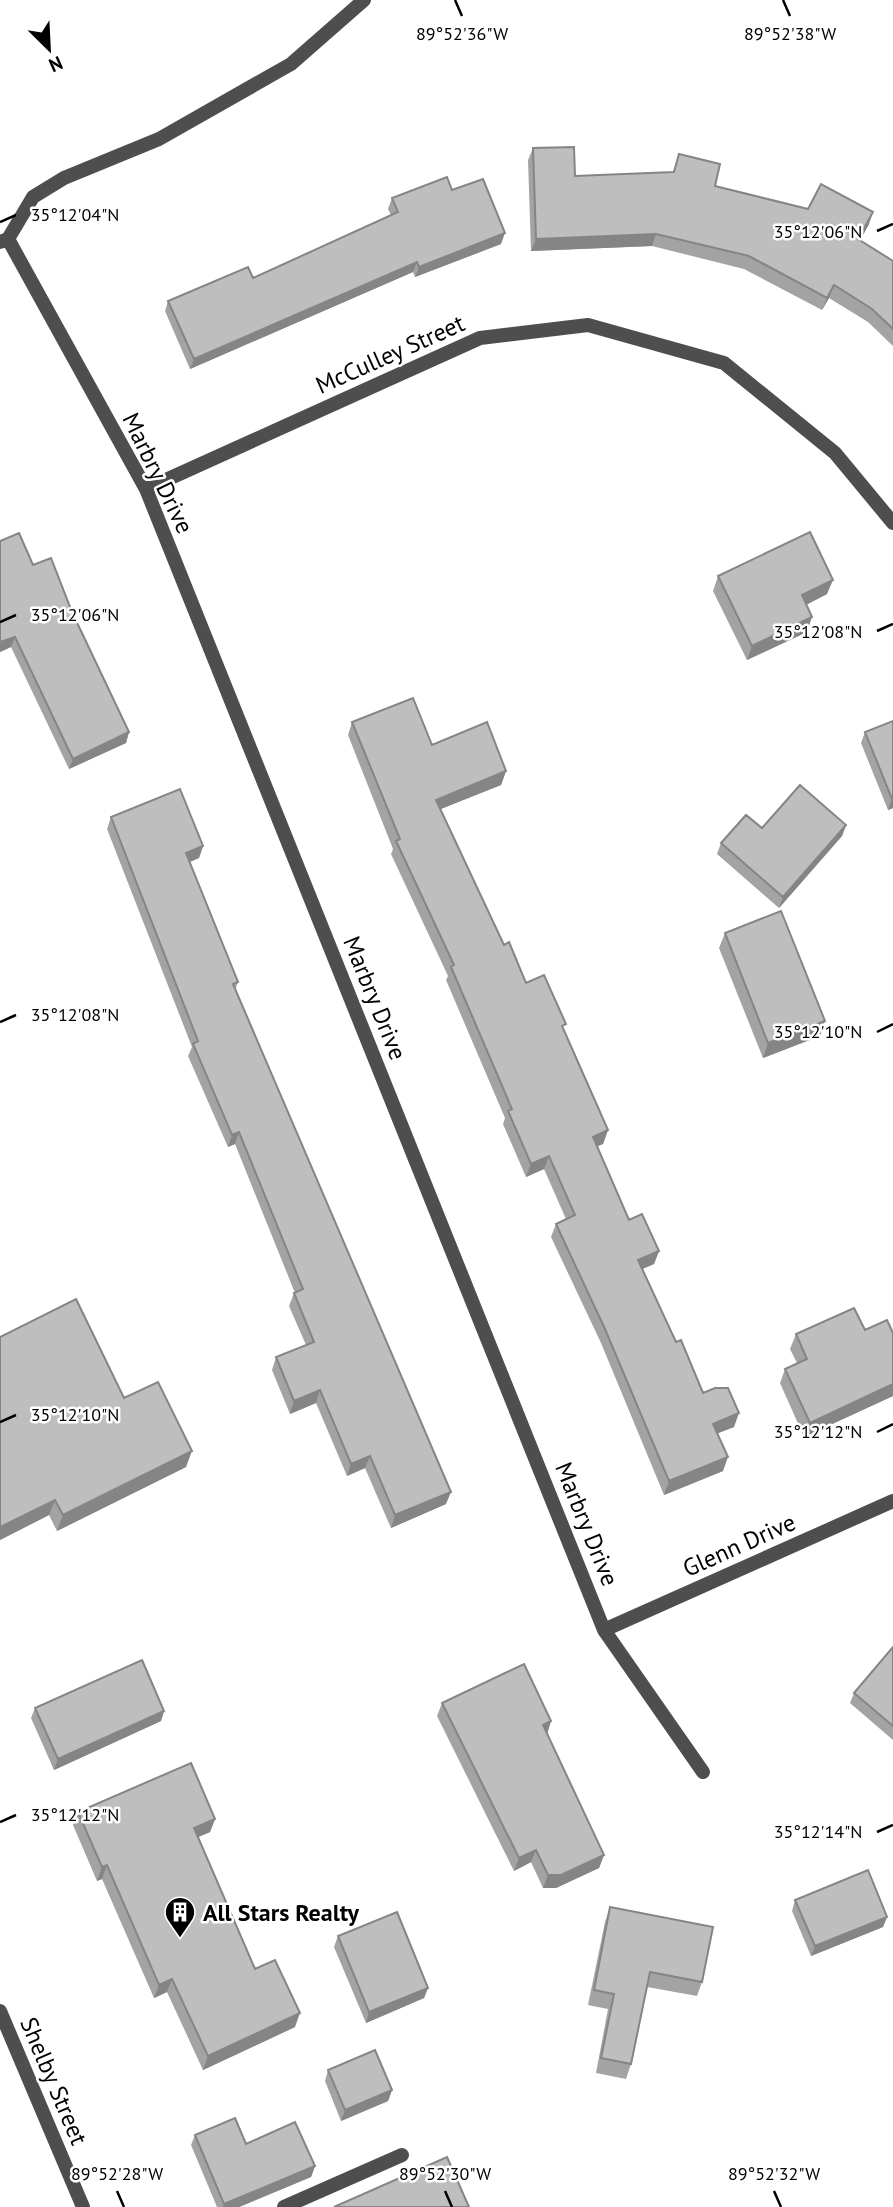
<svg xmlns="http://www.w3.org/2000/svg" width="893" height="2207" font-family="'PT Sans',sans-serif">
	<rect width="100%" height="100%" fill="#fff"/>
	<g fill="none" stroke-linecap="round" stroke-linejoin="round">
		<!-- lane -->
		<path stroke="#4e4e4e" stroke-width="14" d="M8,239L33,197L64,178L159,139L291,64L364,0
			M284,2207L402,2155"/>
		<!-- street -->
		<path stroke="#4e4e4e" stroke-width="14" d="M0,242L8,239L146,489L604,1630L703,1772
			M146,489L480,338L588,325L724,363L835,453L893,523
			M604,1630L893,1501
			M0,2011L83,2207"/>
	</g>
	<!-- wall -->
	<path fill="#a3a3a3" d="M533,148L575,176L673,172L679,154L715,186L869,224L860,240L893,261V346L868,322L829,298L822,310L744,269L652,246L531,251L528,160Z
		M452,190L501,244L415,277L413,272L190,369L165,311L168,301L253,278L391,215L388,209L392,198Z
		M0,541L33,565L72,612L129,732L126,743L69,769L11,647L0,652Z
		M718,576L827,594L806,605L807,632L747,660L713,591Z
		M893,721V808L888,810L861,743L865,732Z
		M352,722L432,745L506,771L501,785L440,809L504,945L526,983L564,1030L608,1130L603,1144L597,1146L629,1220L659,1251L654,1264L642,1269L676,1342L703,1393L734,1427L718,1433L723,1471L664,1495L601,1343L551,1237L556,1224L566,1219L544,1169L526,1177L503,1124L505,1118L446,980L448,976L391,854L393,849L348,735Z
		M111,817L203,846L199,858L190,862L238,982L235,990L446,1504L391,1528L365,1468L347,1476L316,1403L290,1414L272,1370L276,1357L306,1345L289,1306L294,1293H295L235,1144L228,1147L188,1056L192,1047L107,829Z
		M846,825L842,836L779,908L717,854L721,843L762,828Z
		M725,933L820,1036L763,1058L719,948Z
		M865,1330L893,1333V1396L804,1437L780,1383L785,1369L797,1363L790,1349L796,1334Z
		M124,1398L186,1467L57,1531L49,1515L0,1540Z
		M893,1647V1740L850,1703L854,1693Z
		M442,1703L551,1721L547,1734L604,1855L599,1868L556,1888H543L531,1862L514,1871L437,1716Z
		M35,1708L164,1711L161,1721L54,1770L31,1718Z
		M78,1812L215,1819L210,1832L198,1837L255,1969L295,2027L203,2070L167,1992L154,1998L102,1879L97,1881L73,1825Z
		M795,1900L887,1917L883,1927L811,1956L792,1911Z
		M610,1907L702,1982L697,1996L647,1987L631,2064L626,2079L596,2073L608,2009L588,2005L605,1922Z
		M338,1936L428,1988L424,1998L366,2023L334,1947Z
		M328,2070L392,2090L388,2101L341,2121L325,2081Z
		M195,2135L315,2166L311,2177L239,2207H217L191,2145Z"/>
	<!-- shaded-wall -->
	<path fill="#858585" d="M873,212L869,224L854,252L858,239Z
		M505,233L501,244L415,277L419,267Z
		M656,234L652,246L531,251L536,239Z
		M417,262L413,272L190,369L194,359Z
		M834,285L829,298L822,310L827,298Z
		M833,580L827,594L796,610L802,595Z
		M812,617L807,632L747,660L752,646Z
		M15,637L11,647L0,652V643Z
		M129,732L126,743L69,769L73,759Z
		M506,771L501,785L431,813L436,800Z
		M892,799H893V808L888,810Z
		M846,825L842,836L779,908L783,897Z
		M203,846L199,858L182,865L186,853Z
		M825,1021L820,1036L763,1058L768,1043Z
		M608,1130L603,1144L588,1150L593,1137Z
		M239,1132L235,1144L228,1147L232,1135Z
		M549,1156L544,1169L526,1177L531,1164Z
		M659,1251L654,1264L633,1273L638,1260Z
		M893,1384V1396L804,1437L810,1423Z
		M320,1390L316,1403L290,1414L294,1401Z
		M739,1413L734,1427L708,1437L713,1424Z
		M192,1451L186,1467L57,1531L63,1515Z
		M370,1456L365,1468L347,1476L351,1464Z
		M728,1457L723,1471L664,1495L669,1481Z
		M451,1492L446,1504L391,1528L395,1515Z
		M55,1500L49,1515L0,1540V1527Z
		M164,1711L161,1721L54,1770L58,1759Z
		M551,1721L547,1734L543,1725Z
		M215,1819L210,1832L189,1841L194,1828Z
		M536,1850L531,1862L514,1871L519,1858Z
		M604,1855L599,1868L556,1888H543L548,1875Z
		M107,1865L102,1879L97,1881L102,1867Z
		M887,1917L883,1927L811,1956L815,1946Z
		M172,1979L167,1992L154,1998L159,1985Z
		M428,1988L424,1998L366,2023L369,2012Z
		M300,2013L295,2027L203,2070L208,2056Z
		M392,2090L388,2101L341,2121L345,2110Z
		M315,2166L311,2177L239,2207H223L224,2204Z"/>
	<!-- building -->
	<path fill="#bebebe" stroke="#858585" stroke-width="2" d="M574,147L575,176L674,172L679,154L720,164L715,186L808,209L821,184L873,212L858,239L893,261V329L872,309L834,285L827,298L749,256L656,234L536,239L533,148Z
		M447,177L452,190L483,179L505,233L419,267L417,262L194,359L168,301L248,267L253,278L398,212L392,198Z
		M810,532L833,580L802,595L812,617L752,646L718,576Z
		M19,533L33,565L51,558L72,612L129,732L73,759L15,637L0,642V541Z
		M413,698L432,745L487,722L506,771L436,800L504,945L509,942L526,983L544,975L566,1024L562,1026L608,1130L593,1137L629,1220L642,1214L659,1251L638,1260L676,1342L681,1340L703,1393L715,1388H728L739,1413L713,1424L728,1457L669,1481L605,1329L556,1224L575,1215L549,1156L531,1164L508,1111L512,1109L451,967L454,965L396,841L400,839L352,722Z
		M893,721V799H892L865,732Z
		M800,785L846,825L783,897L721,843L746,815L762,828Z
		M180,789L203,846L186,853L238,982L233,984L451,1492L395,1515L370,1456L351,1464L320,1390L294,1401L276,1357L314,1342L294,1293L303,1289L239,1132L232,1135L193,1044L198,1041L111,817Z
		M781,911L825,1021L768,1043L725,933Z
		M76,1299L124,1398L158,1382L192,1451L63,1515L55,1500L0,1527V1337Z
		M854,1308L865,1330L887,1320L893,1333V1384L810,1423L785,1369L807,1359L796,1334Z
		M893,1647V1726L854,1693Z
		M142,1660L164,1711L58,1759L35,1708Z
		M524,1664L551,1721L543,1725L604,1855L561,1875H548L536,1850L519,1858L442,1703Z
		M191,1763L215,1819L194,1828L255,1969L275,1960L300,2013L208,2056L172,1979L159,1985L107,1865L102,1867L78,1812Z
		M868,1870L887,1917L815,1946L795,1900Z
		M610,1907L713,1927L702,1982L650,1972L631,2064L601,2058L614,1994L594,1990Z
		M397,1912L428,1988L369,2012L338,1936Z
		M375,2050L392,2090L345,2110L328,2070Z
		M235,2118L246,2144L295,2122L315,2166L224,2204L195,2135Z
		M447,2157L469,2207H334Z"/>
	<!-- ticks -->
	<path fill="none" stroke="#000" stroke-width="2.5" d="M455,0L462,16M783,0L790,16M0,222L16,215M877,231L893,224M0,622L16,615M877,631L893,624M0,1022L16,1015M877,1032L893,1024M0,1422L16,1415M877,1432L893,1424M0,1822L16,1815M877,1832L893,1825M117,2191L124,2207M445,2191L452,2207M774,2191L781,2207"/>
	<!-- icons -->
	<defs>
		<g id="building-pin" transform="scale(1.575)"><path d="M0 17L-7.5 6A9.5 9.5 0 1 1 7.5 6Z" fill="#000" stroke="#fff"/><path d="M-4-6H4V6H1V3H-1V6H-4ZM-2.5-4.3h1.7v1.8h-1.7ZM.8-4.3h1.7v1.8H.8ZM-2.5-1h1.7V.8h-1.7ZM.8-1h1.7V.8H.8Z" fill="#fff"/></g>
	</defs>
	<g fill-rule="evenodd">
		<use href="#building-pin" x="180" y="1912"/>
	</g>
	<g text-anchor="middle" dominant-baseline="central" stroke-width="5" stroke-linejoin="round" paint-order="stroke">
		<!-- street labels -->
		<g font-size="24" fill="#000" stroke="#fff">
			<text transform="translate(390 354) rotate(-24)">McCulley Street</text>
			<text transform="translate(158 473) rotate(64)">Marbry Drive</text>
			<text transform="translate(375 998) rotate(68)">Marbry Drive</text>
			<text transform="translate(587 1524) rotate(68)">Marbry Drive</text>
			<text transform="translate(739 1545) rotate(-24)">Glenn Drive</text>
			<text transform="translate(54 2081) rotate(67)">Shelby Street</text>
		</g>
		<!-- poi labels -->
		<g font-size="24" font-weight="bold" fill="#000" stroke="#fff" text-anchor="start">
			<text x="203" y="1912">All Stars Realty</text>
		</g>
	</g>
	<g font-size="18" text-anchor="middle" fill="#000" stroke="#fff" stroke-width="5" stroke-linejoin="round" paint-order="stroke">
		<text x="462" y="40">89°52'36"W</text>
		<text x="790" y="40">89°52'38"W</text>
		<text x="75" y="221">35°12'04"N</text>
		<text x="818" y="238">35°12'06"N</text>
		<text x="75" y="621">35°12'06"N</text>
		<text x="818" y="638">35°12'08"N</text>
		<text x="75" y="1021">35°12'08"N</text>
		<text x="818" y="1038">35°12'10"N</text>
		<text x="75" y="1421">35°12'10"N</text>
		<text x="818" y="1438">35°12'12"N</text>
		<text x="75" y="1821">35°12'12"N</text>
		<text x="818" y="1838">35°12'14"N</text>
		<text x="117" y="2180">89°52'28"W</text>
		<text x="445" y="2180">89°52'30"W</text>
		<text x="774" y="2180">89°52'32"W</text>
	</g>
	<!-- north arrow -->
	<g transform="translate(49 49) rotate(156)" stroke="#ffffff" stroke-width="5" paint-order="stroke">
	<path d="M0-5L12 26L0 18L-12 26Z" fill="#000000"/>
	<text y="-10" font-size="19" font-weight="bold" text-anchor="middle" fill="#000000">N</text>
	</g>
</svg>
